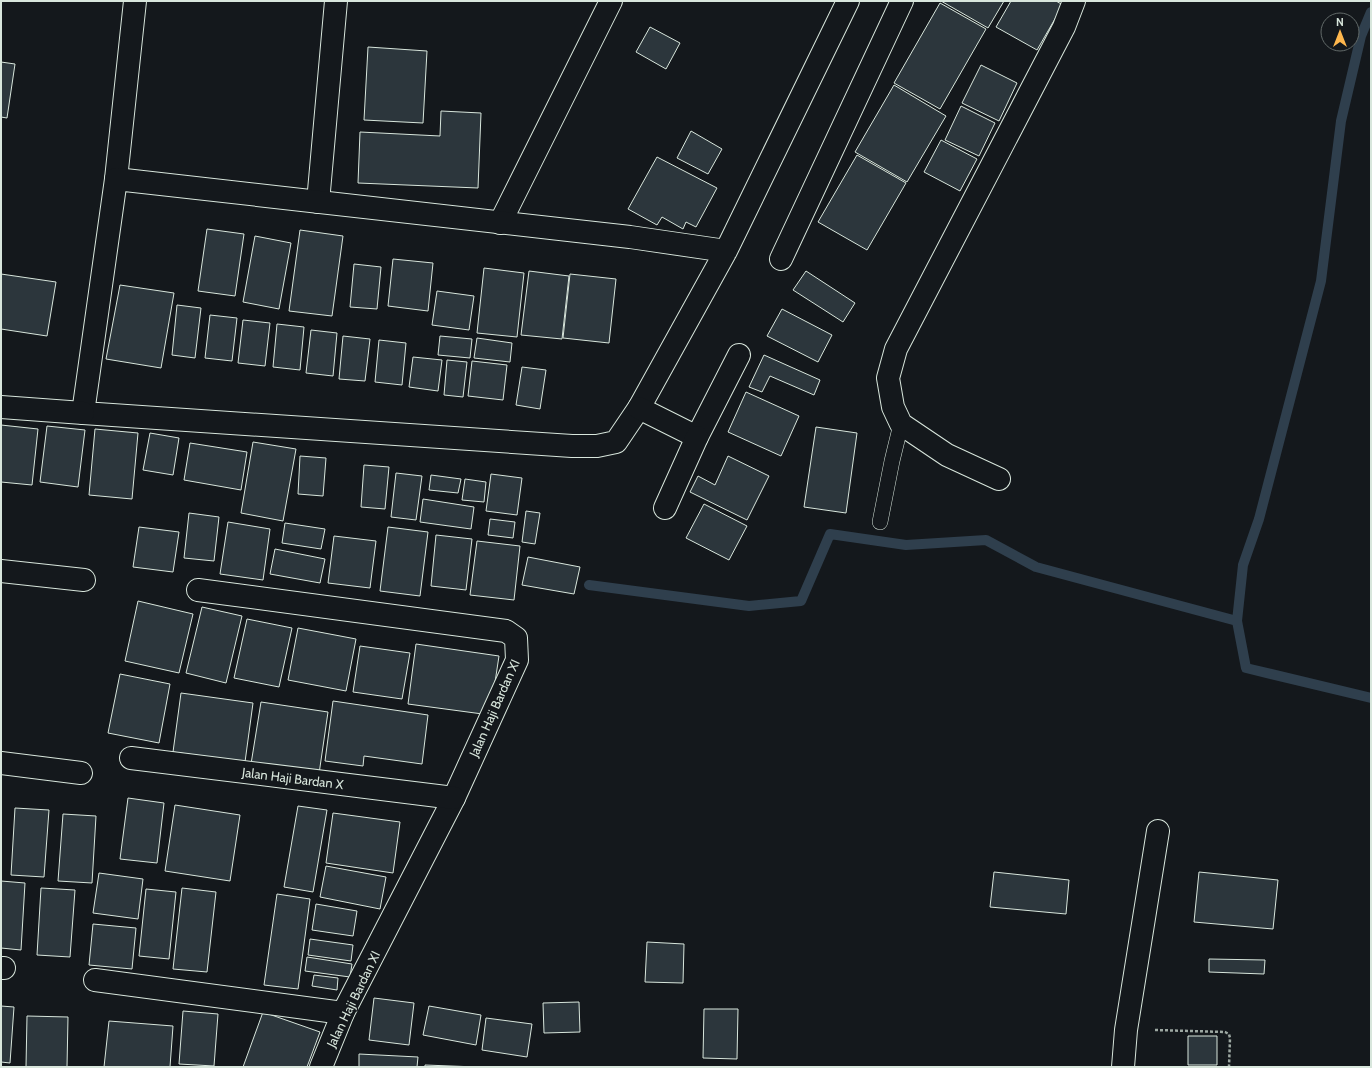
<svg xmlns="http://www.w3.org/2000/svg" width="1372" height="1068" font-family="Cabin,sans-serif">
	<rect width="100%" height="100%" fill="#14181c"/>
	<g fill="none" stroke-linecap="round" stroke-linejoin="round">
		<!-- stream -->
		<path stroke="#2f3f4d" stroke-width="10" d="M589,585L749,606L801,601L830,534L906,545L986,540L1036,567L1237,621L1246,668L1371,698
			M1237,621L1243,565L1259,519L1321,281L1341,121L1361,36L1371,12"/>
	</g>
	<!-- building -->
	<path fill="#2c363c" stroke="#d8e6dc" d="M941,1H1004L988,28Z
		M1011,1H1056L1063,5L1037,50L996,27Z
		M940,3L986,29L940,109L894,83Z
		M650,27L680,43L666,69L636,52Z
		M368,47L427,51L423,123L364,120Z
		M1,62L15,64L7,118L1,117Z
		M981,65L1017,83L999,121L962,103Z
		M894,85L946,116L907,182L855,152Z
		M961,106L995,123L979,156L945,140Z
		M441,111L481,113L478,188L358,183L360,132L440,136Z
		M691,131L722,149L708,174L677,158Z
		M941,140L977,159L960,191L924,172Z
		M857,155L906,183L867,250L818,222Z
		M657,157L717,188L696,227L686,222L683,229L662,217L657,225L628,209Z
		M207,229L244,234L235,296L198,291Z
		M300,230L343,236L332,316L289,311Z
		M255,236L291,243L279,309L243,302Z
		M393,259L433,263L428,311L388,306Z
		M354,264L381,267L377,309L350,307Z
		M484,268L524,273L517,337L477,333Z
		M529,271L569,276L562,339L521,335Z
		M806,271L855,303L843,322L793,290Z
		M1,274L56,282L47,336L1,329Z
		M570,274L616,279L609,343L563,338Z
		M120,285L174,293L161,368L106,359Z
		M437,291L474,296L469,330L432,325Z
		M177,305L201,308L195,358L172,355Z
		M782,309L832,335L818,362L767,336Z
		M210,315L237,318L232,361L205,358Z
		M243,320L270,323L265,366L238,363Z
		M277,324L304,327L300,370L273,367Z
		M311,330L337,333L333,376L306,373Z
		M343,336L370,339L365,381L339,379Z
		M440,336L472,339L470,358L438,355Z
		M477,338L512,343L510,362L474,358Z
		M379,340L406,343L402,385L375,382Z
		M764,355L820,380L814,395L770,376L762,392L749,387Z
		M413,357L442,360L438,391L409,387Z
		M447,360L467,362L463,397L444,395Z
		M472,361L507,365L503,400L468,396Z
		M522,367L546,370L540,409L516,405Z
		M746,392L799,416L781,456L728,432Z
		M1,425L38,429L32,485L1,482Z
		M47,426L85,430L78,487L40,482Z
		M816,427L857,433L846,513L804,507Z
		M95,429L138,433L132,499L89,495Z
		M150,433L179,438L173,475L143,470Z
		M253,442L296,449L283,521L241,513Z
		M190,443L247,452L241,490L184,480Z
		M300,456L326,458L323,496L298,494Z
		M728,456L769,476L747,520L690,492L698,476L715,485Z
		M364,465L389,467L385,509L361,507Z
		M396,473L422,476L416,520L391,517Z
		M491,474L522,478L517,515L486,511Z
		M431,475L461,479L458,493L429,490Z
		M465,479L486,482L484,502L462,500Z
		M423,499L474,507L471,529L420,522Z
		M704,504L747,526L729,560L686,538Z
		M526,511L540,513L535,544L522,542Z
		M189,513L219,517L214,561L184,558Z
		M490,519L515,522L513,538L488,535Z
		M228,522L270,529L263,580L220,574Z
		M285,523L325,529L321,549L282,543Z
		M139,527L179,532L173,572L133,567Z
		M388,527L428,532L420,596L380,591Z
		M436,535L472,539L466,590L431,586Z
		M334,536L376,541L370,588L328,583Z
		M477,541L520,546L514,600L470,595Z
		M275,549L325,559L320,583L270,574Z
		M528,557L580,567L574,594L522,585Z
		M138,601L193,614L179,673L125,661Z
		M202,607L242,616L226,683L186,673Z
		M247,619L292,628L279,687L234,678Z
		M298,628L356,639L346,691L288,680Z
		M416,644L499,656L490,715L408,704Z
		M360,646L410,653L402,699L353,692Z
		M120,674L170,684L159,743L108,733Z
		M181,693L253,703L245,762L173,752Z
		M333,701L428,715L422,764L364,756L363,766L325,761Z
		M261,702L328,712L319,774L251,764Z
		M128,798L164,803L157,863L120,859Z
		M175,805L240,815L230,881L165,871Z
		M298,806L327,810L313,892L284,887Z
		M15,808L49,810L44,877L11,875Z
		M333,813L400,822L393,873L326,863Z
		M63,814L96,816L92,883L58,881Z
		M326,866L386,877L380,909L320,897Z
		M994,872L1069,880L1066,914L990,907Z
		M1199,872L1278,880L1273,929L1194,922Z
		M99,873L143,879L138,919L93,913Z
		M1,881L25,883L21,950L1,948Z
		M41,888L75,890L70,957L37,955Z
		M182,888L216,892L207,972L173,969Z
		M146,889L176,892L169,959L139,956Z
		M277,894L310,899L298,989L264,985Z
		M316,904L357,911L353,936L312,930Z
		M93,924L136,928L132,969L89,965Z
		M310,939L353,945L351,961L308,955Z
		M647,942L684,944L683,983L645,982Z
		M307,957L352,964L350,977L305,971Z
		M1209,959L1265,960L1264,974L1209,972Z
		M314,975L338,978L337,990L312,986Z
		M374,998L414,1003L409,1045L369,1040Z
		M579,1002L580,1032L544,1033L543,1003Z
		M1,1006L14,1007L10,1063L1,1062Z
		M429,1006L481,1015L476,1045L423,1035Z
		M704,1009H738L737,1059L703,1058Z
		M183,1011L218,1014L214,1066L179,1064Z
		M263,1012L320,1032L307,1067H243Z
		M27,1016L68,1017L67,1067H26Z
		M486,1018L532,1024L527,1057L482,1050Z
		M109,1021L173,1026L170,1067H104Z
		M1188,1036H1217V1065H1188Z
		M359,1054L418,1057L417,1067H359Z
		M425,1065L477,1067H425Z"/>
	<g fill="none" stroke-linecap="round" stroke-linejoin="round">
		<!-- service casing -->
		<g stroke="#d8e6dc" stroke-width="16">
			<path id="service" d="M880,522L892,461L901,424"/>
		</g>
		<!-- minor casing -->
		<g stroke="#d8e6dc" stroke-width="24">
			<g id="minor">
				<path d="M116,179L135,1"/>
				<path d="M318,202L336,1"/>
				<path d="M500,223L611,1"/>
				<path d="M726,251L630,237L116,179L83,413L572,446H597L616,442L639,408L726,251L848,1"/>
				<path d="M781,259L902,1"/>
				<path d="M1,407L83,413"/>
				<path d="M639,408L697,437L739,355"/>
				<path d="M999,479L947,455L901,424L893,407L888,378L896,349L1064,27L1074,1"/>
				<path d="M665,508L697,437"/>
				<path d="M1,571L84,580"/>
				<path d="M198,590L506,631L516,638L517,660L454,798L343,1013L321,1067"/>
				<path id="s1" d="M131,758L454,798"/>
				<path d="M1,763L81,773"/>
				<path d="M1,968H4"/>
				<path d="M95,980L343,1013"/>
				<path d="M1123,1067L1126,1030L1158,831"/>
			</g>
		</g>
		<!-- path -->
		<path stroke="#9da8a2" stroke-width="2.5" stroke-dasharray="3 2" stroke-linecap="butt" d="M1155,1030L1225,1032L1229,1034L1230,1038L1229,1067"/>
		<!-- service -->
		<use href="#service" stroke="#14181c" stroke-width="15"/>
		<!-- minor -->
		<use href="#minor" stroke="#14181c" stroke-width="22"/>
	</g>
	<g text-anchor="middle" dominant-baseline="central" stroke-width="3" stroke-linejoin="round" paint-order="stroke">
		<!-- street labels -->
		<g font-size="13" fill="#d8e6dc" stroke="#14181c">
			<text transform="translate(494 708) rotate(-66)">Jalan Haji Bardan XI</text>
			<text stroke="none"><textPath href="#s1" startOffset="163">Jalan Haji Bardan X</textPath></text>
			<text transform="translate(353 999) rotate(-64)">Jalan Haji Bardan XI</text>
		</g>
	</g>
	<!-- border -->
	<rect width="1372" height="1068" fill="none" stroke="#d8e6dc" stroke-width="4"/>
	<!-- north arrow -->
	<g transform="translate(1340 32)"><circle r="19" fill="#14181c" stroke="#626a69"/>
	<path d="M0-3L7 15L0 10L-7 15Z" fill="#ffb74d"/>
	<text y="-6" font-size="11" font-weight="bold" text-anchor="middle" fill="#d8e6dc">N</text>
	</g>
</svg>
